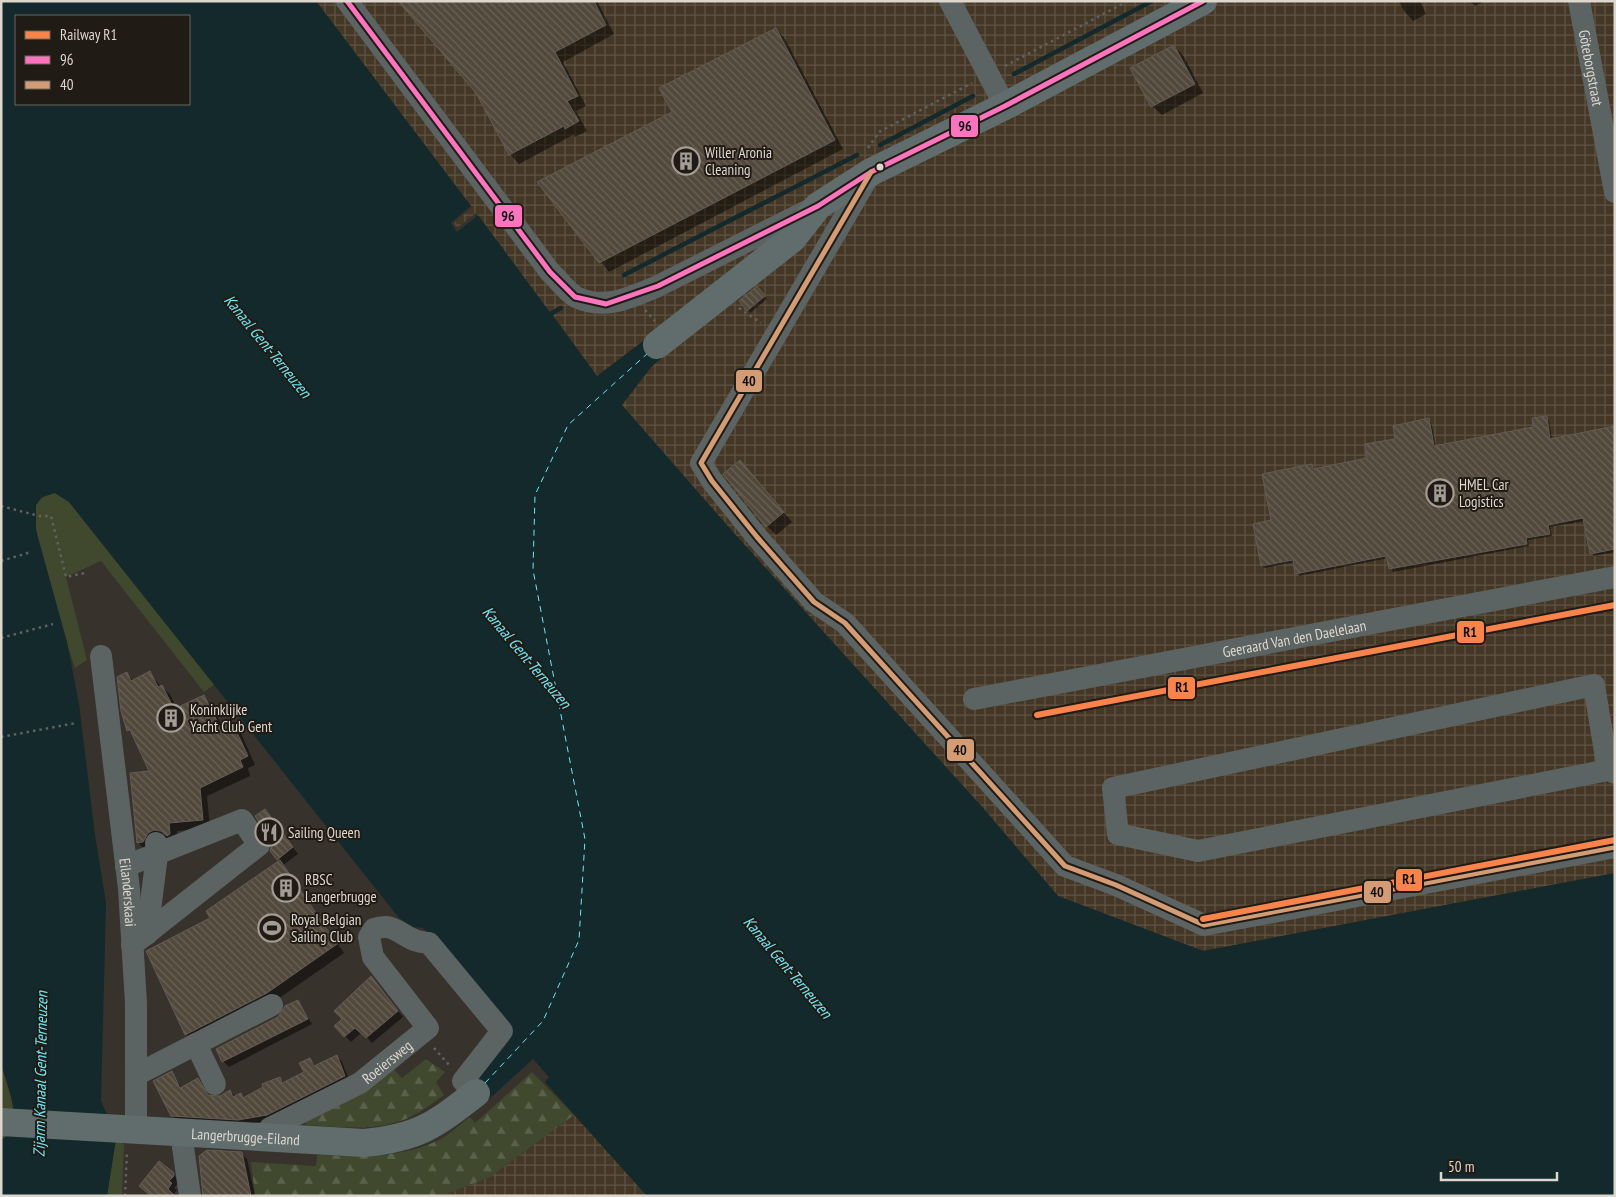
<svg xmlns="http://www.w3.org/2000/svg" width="1616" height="1197" font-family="'PT Sans Narrow',sans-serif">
	<defs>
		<pattern id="industrial-grid" width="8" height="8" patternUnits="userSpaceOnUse" patternTransform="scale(1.25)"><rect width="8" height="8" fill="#453726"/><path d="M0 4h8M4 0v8" fill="none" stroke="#5f5344"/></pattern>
		<pattern id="forest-firs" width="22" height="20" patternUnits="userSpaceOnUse" patternTransform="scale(1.25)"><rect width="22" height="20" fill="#40482e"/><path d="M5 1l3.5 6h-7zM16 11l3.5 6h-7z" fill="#5b624b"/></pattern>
		<pattern id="building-back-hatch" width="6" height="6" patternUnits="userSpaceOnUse" patternTransform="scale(1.25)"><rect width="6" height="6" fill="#52493c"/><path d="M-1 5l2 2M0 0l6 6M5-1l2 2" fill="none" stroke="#6a6257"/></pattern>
	</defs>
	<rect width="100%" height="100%" fill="#37322b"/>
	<!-- industrial -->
	<path fill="url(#industrial-grid)" d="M316,1H1615V873L1203,951L1058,896L983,808L732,531L621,405L652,366L662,358L646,339L597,376L552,313L457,232L451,223L471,206Z
		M574,1115L647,1196H442L490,1177Z"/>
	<!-- grass -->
	<path fill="#40482e" d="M55,493L69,502L215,684L204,692L101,561L66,577L87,660L75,668C67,641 27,525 36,505C40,497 48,495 55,493Z
		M1,1064L14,1107L8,1136L1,1140Z
		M119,1137L124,1145L122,1196H107L116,1139Z"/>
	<!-- forest -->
	<path fill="url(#forest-firs)" d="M426,1059L445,1072L436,1082L444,1095C434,1102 425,1110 414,1115C381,1133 342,1127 306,1125L304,1118L392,1067L402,1078Z
		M532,1072L574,1115L490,1177L442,1196H255L251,1162L316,1166L317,1155C359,1156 400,1159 439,1140C450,1135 460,1124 470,1117L475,1123Z"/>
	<!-- water -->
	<path fill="#13292b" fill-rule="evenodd" d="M1,1H316L471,206L451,223L457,231L478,215L597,376L646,339L662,358L652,366L622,405L732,531L983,808L1058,896L1203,951L1615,873V1196H647L545,1082L549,1077L533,1059L488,1100L471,1087L508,1030L423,928L413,927L399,918L69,502L55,493L42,497L36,505V530L67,642L79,704L95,835L106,903L101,1100L116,1139L107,1196H1V1140C26,1126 7,1085 1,1064ZM16,16H189V104H16Z"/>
	<!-- pier -->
	<path fill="#37322b" d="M471,206L472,208L454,223L457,228L476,213L478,215L457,232L451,223Z"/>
	<!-- shadow -->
	<path fill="#0007" d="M400,1H597L614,34L563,62L586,106L576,111L587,131L575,137L573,135L519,164L510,154L477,93Z
		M1399,1H1420L1426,14L1413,21L1404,11Z
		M1470,1H1485L1475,6Z
		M776,29L785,39L843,149L609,272L539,183L673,113Z
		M1174,46L1183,55L1203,93L1162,115L1152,106Z
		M760,290L767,299L750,313L748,310Z
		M1546,417L1549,420L1552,440L1615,428V552L1594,556L1591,553L1585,521L1550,527L1552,536L1528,540L1529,546L1393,572L1388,558L1299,576L1294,562L1265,568L1262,566L1272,521L1312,465L1315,470L1369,459L1428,419L1431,422L1436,447L1535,428Z
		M740,461L792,522L776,535L767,526Z
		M150,673L161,687L170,694L177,709L203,696L211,705L223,727L232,723L240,731L255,765L248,768L250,776L207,796L210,828L177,831L178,842L163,838L146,851L138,842L151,772L134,736L128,730L126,674L134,681Z
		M265,811L298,854L283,865L344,953L275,1001L194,1042L186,1034L212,918L280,861Z
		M371,978L403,1017L372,1043L362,1032L351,1042L336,1026L344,1019Z
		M298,1002L312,1024L229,1067L223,1061Z
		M337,1056L342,1062L350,1082L270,1121L244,1125L178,1121L172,1115V1073L182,1088L198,1080L210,1097L214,1098L230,1091L236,1097L240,1095L244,1098L279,1078L284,1083L305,1072L310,1059L316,1067Z
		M241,1153L247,1159L255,1196H204Z
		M173,1173L179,1182L174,1188L177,1190L172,1196H151Z"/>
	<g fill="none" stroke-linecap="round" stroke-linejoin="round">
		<!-- stream -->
		<path stroke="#13292b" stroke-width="4.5" d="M1014,74L1152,1
			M880,145L973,96
			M624,275L857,155
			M547,316L561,308"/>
		<!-- ferry -->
		<path stroke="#6fe7f6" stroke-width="1" stroke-dasharray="6 5" stroke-linecap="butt" d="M485,1083L543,1021L579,940L585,839L533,570L535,495L568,425L648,353"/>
	</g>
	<!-- building -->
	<path fill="url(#building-back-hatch)" stroke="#615c56" d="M398,1H594L606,25L555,52L578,96L567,101L579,121L565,129L564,126L509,155L476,93Z
		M776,28L835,140L599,263L537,182L672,112L659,88Z
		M1174,45L1195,84L1151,107L1130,68Z
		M757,286L765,296L747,311L739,301Z
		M1547,416L1550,439L1615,426V549L1590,554L1583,518L1548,525L1550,534L1526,538L1527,544L1389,569L1386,556L1295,574L1293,560L1261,566L1253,524L1271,520L1262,474L1312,464L1313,469L1367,458L1365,444L1395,439L1393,426L1429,418L1434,446L1533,427L1532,418Z
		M740,460L784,512L766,527L723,474Z
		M150,671L158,687L162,685L174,709L204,695L220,727L232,722L248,756L240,760L243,767L200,788L203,820L169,823L170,834L167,836L161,831L154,830L148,833L143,842L137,843L130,773L149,771L130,730L127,731L121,711L117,677L127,672L131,681Z
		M265,809L293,847L277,860L270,851L272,844L270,838L255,816Z
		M280,860L337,944L267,993L185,1035L146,951L210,918L206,911Z
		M371,976L398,1011L366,1038L355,1028L344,1037L334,1026L342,1019L334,1011Z
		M298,1000L308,1019L222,1062L216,1049L278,1017L285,1006Z
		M337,1055L345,1076L267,1115L238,1120L171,1116L153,1081L172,1071L180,1088L198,1078L208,1095L220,1096L230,1090L233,1097L241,1093L243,1098L263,1087L262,1084L280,1077L282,1083L304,1072L299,1063L310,1058L314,1066Z
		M207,1150L242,1152L251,1196H203L199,1156Z
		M159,1161L173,1172L174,1176L169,1181L172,1183L168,1189L175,1196H151L139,1186Z"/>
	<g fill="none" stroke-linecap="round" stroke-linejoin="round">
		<!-- path -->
		<path stroke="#5f6261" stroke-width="2.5" stroke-dasharray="2.5 4" stroke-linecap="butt" d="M1005,66L1128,1
			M868,148L879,132L972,83
			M739,308L761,323
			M645,310L655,321
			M1,506L39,516H51L66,577L85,573
			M1,561L31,552
			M1,638L53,624
			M1,737L76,723
			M434,1048L450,1066
			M125,1196L127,1151"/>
		<!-- minor -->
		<g stroke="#5c6363" stroke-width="22">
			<path d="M347,1L550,272C558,279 567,292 576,297C604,311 632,297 658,286L815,207"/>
			<path d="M950,1L1005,106"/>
			<path id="s1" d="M1579,1L1615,192"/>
			<path d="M871,172L701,463L712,481L757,537L814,602L845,623L1065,866L1116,885L1204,925L1615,847"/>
			<path id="s2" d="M101,656L129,889L136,1003V1130"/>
			<path id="s3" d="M974,699L1615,577"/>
			<path d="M1608,770L1594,685L1113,788L1118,834L1198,851L1608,770L1615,773"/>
			<path d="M126,866L242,820L259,845L132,945"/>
			<path d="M147,934L157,855L156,843"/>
			<path d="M196,1044L215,1084"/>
			<path d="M136,1075L272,1005"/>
			<path d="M181,1133L190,1196"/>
			<path id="s4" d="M270,1137V1128L360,1083L428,1028L373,957L369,937L374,929C392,923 397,932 412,939C417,942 424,942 429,943L502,1031L463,1081"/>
		</g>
		<!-- major -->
		<g stroke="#606d6c" stroke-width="28">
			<path d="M657,345L792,239L818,206L871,172L1005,106L1203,1"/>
			<path id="s5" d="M1,1122L364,1143C418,1138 435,1125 476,1093"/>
		</g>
		<!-- bus-1 casing -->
		<g stroke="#201b15" stroke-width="9">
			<path id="bus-1" d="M347,1L550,272L575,297L606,304L658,286L818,206L871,172L1005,106L1203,1"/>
		</g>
		<!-- bus-2 casing -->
		<g stroke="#201b15" stroke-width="9">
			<path id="bus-2" d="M871,172L701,463L712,481L757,537L814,602L845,623L1065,866L1116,885L1204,925L1615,847"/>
		</g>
		<!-- bus-1 -->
		<use href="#bus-1" stroke="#fc73be" stroke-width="5"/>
		<!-- bus-2 -->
		<use href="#bus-2" stroke="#d39c74" stroke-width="5"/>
		<!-- rail-1 casing -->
		<g stroke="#201b15" stroke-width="10">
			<path id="rail-1" d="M1037,715L1615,605
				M1203,919L1615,840"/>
		</g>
		<!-- rail-1 -->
		<use href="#rail-1" stroke="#f8844c" stroke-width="6"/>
	</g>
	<!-- icons -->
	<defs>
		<g id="building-ring" transform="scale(1.4375)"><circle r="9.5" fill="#201b15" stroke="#a39d95" stroke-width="1.5"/><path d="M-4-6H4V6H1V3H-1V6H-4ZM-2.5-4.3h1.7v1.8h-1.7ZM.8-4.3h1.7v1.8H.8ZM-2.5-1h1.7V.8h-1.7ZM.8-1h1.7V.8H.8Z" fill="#a39d95"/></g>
		<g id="restaurant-ring" transform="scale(1.4375)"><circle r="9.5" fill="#201b15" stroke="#a39d95" stroke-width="1.5"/><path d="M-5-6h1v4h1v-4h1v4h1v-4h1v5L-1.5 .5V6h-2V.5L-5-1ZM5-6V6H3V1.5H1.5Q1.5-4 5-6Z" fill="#a39d95"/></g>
		<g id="stadium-ring" transform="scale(1.4375)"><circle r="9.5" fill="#201b15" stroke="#a39d95" stroke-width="1.5"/><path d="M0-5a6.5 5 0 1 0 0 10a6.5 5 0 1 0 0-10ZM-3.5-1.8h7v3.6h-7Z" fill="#a39d95"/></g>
	</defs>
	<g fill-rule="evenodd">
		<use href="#building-ring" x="686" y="161"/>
		<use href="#building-ring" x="1440" y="493"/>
		<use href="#building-ring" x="171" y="718"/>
		<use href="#restaurant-ring" x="269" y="832"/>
		<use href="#building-ring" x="286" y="888"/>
		<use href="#stadium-ring" x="272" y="928"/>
	</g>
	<!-- markers -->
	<circle fill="#ddd7ce" stroke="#201b15" stroke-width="2" cx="880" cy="167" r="4.5"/>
	<g text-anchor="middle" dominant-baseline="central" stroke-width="4" stroke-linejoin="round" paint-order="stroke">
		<!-- street labels -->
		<g font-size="15" fill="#ddd7ce" stroke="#201b15">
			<text stroke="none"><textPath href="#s1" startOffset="68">Göteborgstraat</textPath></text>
			<text stroke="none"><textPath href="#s3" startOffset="326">Geeraard Van den Daelelaan</textPath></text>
			<text stroke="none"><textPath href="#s2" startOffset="238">Eilanderskaai</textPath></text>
			<text stroke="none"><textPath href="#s4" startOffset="144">Roeiersweg</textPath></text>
			<text stroke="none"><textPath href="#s5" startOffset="245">Langerbrugge-Eiland</textPath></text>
		</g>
		<!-- poi labels -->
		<g font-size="15" fill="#ddd7ce" stroke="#201b15" text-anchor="start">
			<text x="705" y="152">Willer Aronia<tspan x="705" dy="17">Cleaning</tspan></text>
			<text x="1459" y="484">HMEL Car<tspan x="1459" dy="17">Logistics</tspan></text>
			<text x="190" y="709">Koninklijke<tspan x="190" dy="17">Yacht Club Gent</tspan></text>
			<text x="288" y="832">Sailing Queen</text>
			<text x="305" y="879">RBSC<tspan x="305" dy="17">Langerbrugge</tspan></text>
			<text x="291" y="919">Royal Belgian<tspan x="291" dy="17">Sailing Club</tspan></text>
		</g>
		<!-- water labels -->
		<g font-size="16" font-style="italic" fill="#6fe7f6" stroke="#201b15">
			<text transform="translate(268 346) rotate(51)">Kanaal Gent-Terneuzen</text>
			<text transform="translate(527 657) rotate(50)">Kanaal Gent-Terneuzen</text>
			<text transform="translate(788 967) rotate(50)">Kanaal Gent-Terneuzen</text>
			<text transform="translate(40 1074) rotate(-89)">Zijarm Kanaal Gent-Terneuzen</text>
		</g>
	</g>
	<g stroke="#201b15" stroke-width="2">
		<rect x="950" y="114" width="29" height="24" rx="5" fill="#fc73be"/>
		<rect x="494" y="204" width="29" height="24" rx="5" fill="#fc73be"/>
		<rect x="735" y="369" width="28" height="24" rx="5" fill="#d39c74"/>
		<rect x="1456" y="620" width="29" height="24" rx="5" fill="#f8844c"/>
		<rect x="1167" y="676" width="29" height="24" rx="5" fill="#f8844c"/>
		<rect x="946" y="738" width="29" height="24" rx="5" fill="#d39c74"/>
		<rect x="1395" y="868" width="28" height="24" rx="5" fill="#f8844c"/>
		<rect x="1363" y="880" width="29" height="24" rx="5" fill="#d39c74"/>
	</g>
	<g font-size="14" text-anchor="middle" font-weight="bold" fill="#111">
		<text x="965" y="131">96</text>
		<text x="508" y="221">96</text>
		<text x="749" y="386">40</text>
		<text x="1470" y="637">R1</text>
		<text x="1182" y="692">R1</text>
		<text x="960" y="755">40</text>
		<text x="1409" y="884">R1</text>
		<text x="1377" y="897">40</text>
	</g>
	<!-- border -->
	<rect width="1616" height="1197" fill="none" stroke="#ddd7ce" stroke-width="5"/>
	<!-- legend -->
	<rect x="15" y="15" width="175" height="90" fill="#201b15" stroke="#6c665f"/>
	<rect x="25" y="31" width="25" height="8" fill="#f8844c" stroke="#6c665f"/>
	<text x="60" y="40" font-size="15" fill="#ddd7ce">Railway R1</text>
	<rect x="25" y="56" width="25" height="8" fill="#fc73be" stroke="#6c665f"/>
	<text x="60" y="65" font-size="15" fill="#ddd7ce">96</text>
	<rect x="25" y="81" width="25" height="8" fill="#d39c74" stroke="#6c665f"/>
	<text x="60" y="90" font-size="15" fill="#ddd7ce">40</text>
	<!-- scale -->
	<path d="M1441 1172v8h116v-8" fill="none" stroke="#ddd7ce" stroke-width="2.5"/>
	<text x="1448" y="1172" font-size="15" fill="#ddd7ce" stroke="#201b15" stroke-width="4" paint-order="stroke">50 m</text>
</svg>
